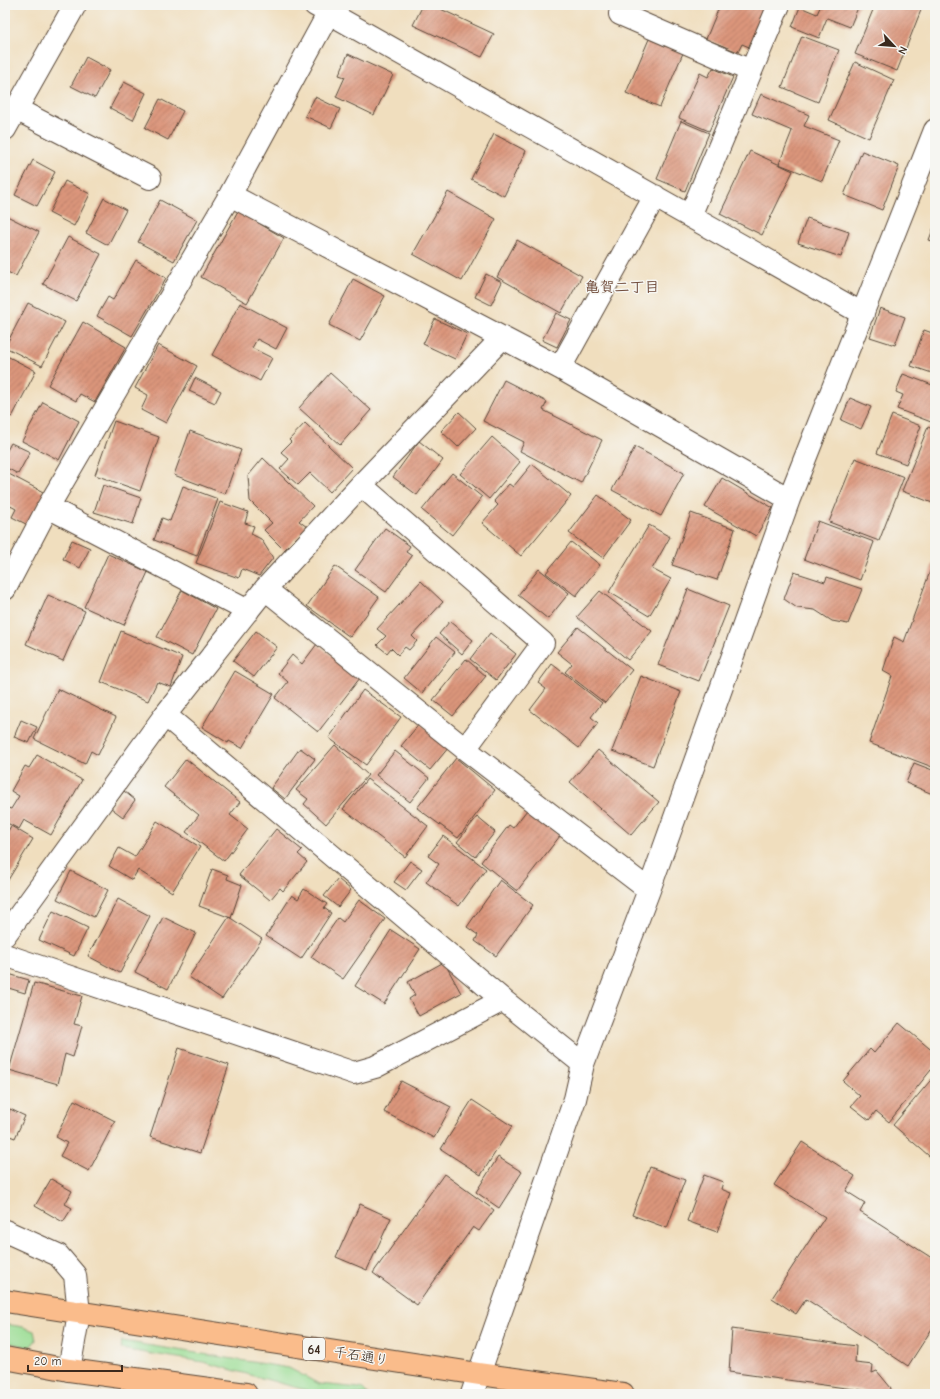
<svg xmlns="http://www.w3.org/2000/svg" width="940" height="1399" font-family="'Comic Neue','Klee One',sans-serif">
	<defs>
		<pattern id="building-hatch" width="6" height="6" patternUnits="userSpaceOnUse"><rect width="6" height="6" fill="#db957b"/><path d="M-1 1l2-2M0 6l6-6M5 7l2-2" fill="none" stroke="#b37a64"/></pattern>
	</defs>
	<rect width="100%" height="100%" fill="#f6f6f2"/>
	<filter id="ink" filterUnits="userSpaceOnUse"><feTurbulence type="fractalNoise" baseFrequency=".025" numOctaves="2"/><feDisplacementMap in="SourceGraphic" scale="8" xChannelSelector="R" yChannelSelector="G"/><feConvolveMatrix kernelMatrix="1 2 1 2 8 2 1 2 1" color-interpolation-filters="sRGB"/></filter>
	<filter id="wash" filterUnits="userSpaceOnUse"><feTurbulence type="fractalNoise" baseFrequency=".012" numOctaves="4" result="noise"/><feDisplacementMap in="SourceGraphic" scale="16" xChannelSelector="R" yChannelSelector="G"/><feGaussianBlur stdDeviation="0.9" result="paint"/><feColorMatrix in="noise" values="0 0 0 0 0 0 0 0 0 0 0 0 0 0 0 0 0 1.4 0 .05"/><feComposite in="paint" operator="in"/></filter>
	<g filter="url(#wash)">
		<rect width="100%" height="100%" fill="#f0debe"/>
		<!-- grass -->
		<path fill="#9bdd94" stroke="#6b8459" d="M5,1324L23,1327L34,1331L36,1340L32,1345L29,1347L5,1342Z
			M122,1341L289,1368L319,1384L360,1388L363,1389L368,1394H320L203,1362L121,1349Z"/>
		<g id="blocks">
			<!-- building -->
			<path fill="url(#building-hatch)" d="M423,5H432L494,34L482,57L413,25Z
				M720,5H767L749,47L742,44L738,52L706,39Z
				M821,5H859L850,27L827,18L819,38L792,27L800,7L817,14Z
				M875,5H923L897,71L855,54Z
				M802,36L839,50L818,102L782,87Z
				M649,39L683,53L660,107L626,93Z
				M348,54L393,75L374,115L336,97L345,77L339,75Z
				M86,57L110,70L95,98L71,86Z
				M855,62L894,80L869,138L829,120Z
				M713,68L733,77L709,131L679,118L700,73L708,77Z
				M124,82L146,93L133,120L110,108Z
				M761,94L809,115L804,126L839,140L822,181L779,164L792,131L752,114Z
				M315,97L340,109L331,128L305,116Z
				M160,99L183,111L168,140L145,128Z
				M681,121L709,133L685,191L657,179Z
				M494,134L526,151L504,196L471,179Z
				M750,151L793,171L762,235L720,214Z
				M862,151L899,166L882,210L844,195Z
				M33,160L55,172L37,206L15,195Z
				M65,181L90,194L74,226L49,213Z
				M448,192L496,219L462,281L413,254Z
				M104,198L126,210L108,245L86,233Z
				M160,200L197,220L174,261L138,242Z
				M238,211L284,238L247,303L201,277Z
				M7,216L39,232L16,276L5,271V219Z
				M807,218L849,232L841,257L798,243Z
				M935,224V242L929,240Z
				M68,237L101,254L76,301L43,284Z
				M517,240L582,276L561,313L497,277Z
				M136,260L166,278L132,336L97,316L108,297L113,300Z
				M486,274L502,282L491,305L475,297Z
				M353,279L385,296L360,341L329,325Z
				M28,303L65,322L42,366L5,347Z
				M240,303L287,328L276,349L257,339L252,348L272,358L260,381L212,355Z
				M880,308L905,317L895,345L870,337Z
				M556,313L571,320L557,347L542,340Z
				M435,319L467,334L455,359L423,344Z
				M83,322L126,347L95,402L80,394L76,401L48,385Z
				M924,330L935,334V374L911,366Z
				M158,345L197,366L166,423L141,410L148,395L135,388Z
				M5,355L36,371L12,417L5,413Z
				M330,373L371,410L340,445L299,408Z
				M903,374L935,386V412L931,422L897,409L903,395L896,392Z
				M195,378L221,391L215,403L189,391Z
				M504,380L547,402L543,410L602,440L581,483L520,451L524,442L483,421Z
				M850,398L871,407L861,429L841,420Z
				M43,402L79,421L59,460L22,441Z
				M459,412L476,428L458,447L441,431Z
				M892,415L921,426L906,464L877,453Z
				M114,421L159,437L140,491L95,475Z
				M305,423L352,468L330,492L310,473L298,485L280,469L289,459L281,452L291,442L289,440Z
				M928,427L935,430V504L902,491Z
				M190,431L241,450L225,494L174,475Z
				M492,437L520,462L489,499L460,474Z
				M419,441L443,460L417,495L393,477Z
				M11,443L30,452L18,474L5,467V454Z
				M635,447L684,473L661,516L612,490Z
				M263,458L313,506L299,521L307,527L284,550L264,530L272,523L250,501L248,476Z
				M855,458L904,477L879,541L829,522Z
				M532,464L571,496L521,556L482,523L498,505L494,501L509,484L513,487Z
				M5,472L45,493L28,525L12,517L16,509L5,503Z
				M452,473L482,497L452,535L422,510Z
				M722,478L773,508L756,536L705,507Z
				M103,485L141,498L133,524L94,512Z
				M183,486L218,499L197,556L154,540L162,518L170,521Z
				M598,495L631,520L603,558L569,533Z
				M220,502L248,512L245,523L254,526L251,534L261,539L273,558L259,576L242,569L239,578L196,563Z
				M691,513L735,529L717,580L672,565Z
				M818,521L874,542L860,580L804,559Z
				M649,525L670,537L652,569L671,579L649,616L609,592Z
				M385,528L410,546L406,552L412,556L386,592L355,570Z
				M72,540L90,548L80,568L63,559Z
				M571,542L600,565L576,596L546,573Z
				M108,554L148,572L124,625L84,607Z
				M935,558V768L869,743L892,676L883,671L894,637L904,642Z
				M335,566L379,597L350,637L307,606Z
				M539,569L569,593L548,619L518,595Z
				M794,572L825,582L827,577L862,589L848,624L832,621L815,610L797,608L784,599Z
				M421,581L443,602L412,636L417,641L409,650L405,647L398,655L391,648L387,653L377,645L386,636L377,629Z
				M688,589L729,606L699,681L658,665Z
				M182,590L216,609L192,655L157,637Z
				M600,591L652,631L628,660L577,617Z
				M48,595L85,611L63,661L26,644Z
				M450,621L473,640L462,654L439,634Z
				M578,627L632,670L605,703L565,672L572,664L557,652Z
				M121,631L182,657L171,687L157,682L148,701L101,682Z
				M256,631L277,647L254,677L233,661Z
				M490,633L516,654L496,680L470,659Z
				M436,637L455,652L422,693L404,678Z
				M317,644L360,678L318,732L275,698L288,682L278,673L292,655L302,664Z
				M466,659L486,676L453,716L433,700Z
				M552,664L602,703L591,717L598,723L579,748L530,710L546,689L538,683Z
				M235,671L274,694L242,748L229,741L228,743L202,727Z
				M641,676L681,692L653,766L612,751Z
				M58,689L116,717L98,755L91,751L85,764L34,739Z
				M363,690L401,717L366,765L329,738Z
				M21,720L37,727L29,743L14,737Z
				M420,723L449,747L430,770L401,746Z
				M335,745L368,775L326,824L304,804L308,799L296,790Z
				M300,748L315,759L285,799L271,788Z
				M598,750L659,802L631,835L570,782Z
				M395,751L429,778L410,802L376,775Z
				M37,755L82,780L51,835L24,820L19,829L5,822V812L8,808L11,809L19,796L11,791L25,766L29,768Z
				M456,758L495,790L458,838L417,808Z
				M186,759L240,802L230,815L248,829L224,861L186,832L199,815L164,787Z
				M914,763L935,771V795L906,783Z
				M367,779L428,826L405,857L343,809Z
				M124,791L135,800L123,817L111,808Z
				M527,810L560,836L517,891L481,862L509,825L513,828Z
				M477,817L495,832L475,857L457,842Z
				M157,821L200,847L172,892L138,870L132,880L109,866L119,848L135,857Z
				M11,826L33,839L5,885V836Z
				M276,829L302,850L298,854L307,862L283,891L280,888L270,900L239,875Z
				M443,836L486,869L459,906L426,882L439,864L428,856Z
				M410,861L422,869L406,890L394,882Z
				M212,869L228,875L227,879L242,885L231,918L199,906Z
				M71,871L108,890L94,917L57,899Z
				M338,879L351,890L338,907L324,896Z
				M500,880L533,905L496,956L475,941L478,935L467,927Z
				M304,889L327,904L324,908L331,913L301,959L266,936L292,895L298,899Z
				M118,899L150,916L120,973L88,956Z
				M359,900L385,919L343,979L311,957L338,918L343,922Z
				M53,911L88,928L74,956L39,940Z
				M163,917L196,933L168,989L135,972Z
				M229,917L262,939L222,999L189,977Z
				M391,930L420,949L384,1004L355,986Z
				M444,962L461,993L419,1016L409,999L415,995L408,982Z
				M5,973L29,980L25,993L5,987Z
				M34,983L82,996L74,1024L82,1026L73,1057L65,1054L58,1084L9,1070Z
				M899,1023L935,1053V1065L889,1122L876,1111L869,1120L851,1106L860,1096L843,1081L870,1049L874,1053Z
				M179,1048L229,1065L200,1153L150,1137Z
				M935,1075V1161L893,1125Z
				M401,1081L451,1107L434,1138L384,1112Z
				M74,1100L115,1121L89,1171L60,1156L67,1143L56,1137Z
				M472,1100L512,1126L481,1175L441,1149Z
				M10,1109L25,1116L15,1138L7,1135L5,1139V1113L8,1115Z
				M802,1142L855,1176L846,1191L865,1203L860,1212L935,1260V1324L908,1366L806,1299L796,1314L772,1298L825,1217L774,1185Z
				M498,1157L522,1172L499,1208L476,1192Z
				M650,1167L685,1180L667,1228L632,1215Z
				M444,1174L494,1210L479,1231L473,1227L417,1305L373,1273Z
				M704,1175L723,1182L721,1189L731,1193L717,1232L687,1221Z
				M51,1179L72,1191L65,1204L72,1208L63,1222L35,1206Z
				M360,1204L391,1218L367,1270L336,1257Z
				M732,1329L856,1346L855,1363L873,1365L872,1373L877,1371L891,1388L889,1394L729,1372Z"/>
		</g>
	</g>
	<g filter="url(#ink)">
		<use href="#blocks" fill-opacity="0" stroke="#564536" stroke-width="1"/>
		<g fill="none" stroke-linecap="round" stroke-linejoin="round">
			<!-- minor casing -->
			<g stroke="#564536" stroke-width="24">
				<path id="minor" d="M315,5L863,314
					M624,5L620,14L751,71
					M16,109L150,178
					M230,195L560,368L789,499
					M690,216L779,5
					M560,368L655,196
					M361,485L543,643L465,749
					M48,507L248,611
					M5,589L48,507L230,195L333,5
					M265,589L465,749L649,890
					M165,715L503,1000L583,1064
					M5,935L165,715L265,589L361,485L502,338
					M5,955L354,1073L375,1067L503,1000
					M5,1231L58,1255L75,1275L79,1313L69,1370
					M472,1394L575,1099L583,1064L649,890L789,499L935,130"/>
			</g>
			<!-- tertiary casing -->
			<g stroke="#564536" stroke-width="24">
				<path id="tertiary" d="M5,129L75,5"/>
			</g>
			<!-- primary casing -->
			<g stroke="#564536" stroke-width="24">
				<path id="primary" d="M5,1301L479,1374L623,1394
					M5,1358L69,1370L246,1394"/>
			</g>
			<!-- minor -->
			<use href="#minor" stroke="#fff" stroke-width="22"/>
			<!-- tertiary -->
			<use href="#tertiary" stroke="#fff" stroke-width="22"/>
			<!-- primary -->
			<use href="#primary" stroke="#fabc8b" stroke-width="22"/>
		</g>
	</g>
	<g text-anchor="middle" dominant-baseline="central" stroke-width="3" stroke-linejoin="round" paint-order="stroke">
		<!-- shield labels -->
		<rect fill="#f6f6f2" stroke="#73675e" stroke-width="1" x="303" y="1338" width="22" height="22" rx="3"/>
		<g font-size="13" font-weight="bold" fill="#3b2a1e">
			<text x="314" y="1349">64</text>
		</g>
		<!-- street labels -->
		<g font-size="14" fill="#3b2a1e" stroke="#f6f6f2">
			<text transform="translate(361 1356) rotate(9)">千石通り</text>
		</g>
		<!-- neighbourhood labels -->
		<g font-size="15" font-weight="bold" fill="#734f3f" stroke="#f6f6f2">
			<text x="622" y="287">亀賀二丁目</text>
		</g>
	</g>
	<!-- margin -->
	<rect width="940" height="1399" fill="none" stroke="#f6f6f2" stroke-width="20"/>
	<!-- north arrow -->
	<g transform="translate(894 46) rotate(116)" stroke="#f6f6f2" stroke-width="3" paint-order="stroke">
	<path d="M0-3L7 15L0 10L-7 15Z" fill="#3b2a1e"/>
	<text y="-6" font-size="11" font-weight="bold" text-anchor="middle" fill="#3b2a1e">N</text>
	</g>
	<!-- scale -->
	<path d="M28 1365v6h94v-6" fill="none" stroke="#3b2a1e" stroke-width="2"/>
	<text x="34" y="1365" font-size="12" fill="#3b2a1e" stroke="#f6f6f2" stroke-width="3" paint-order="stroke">20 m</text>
</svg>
